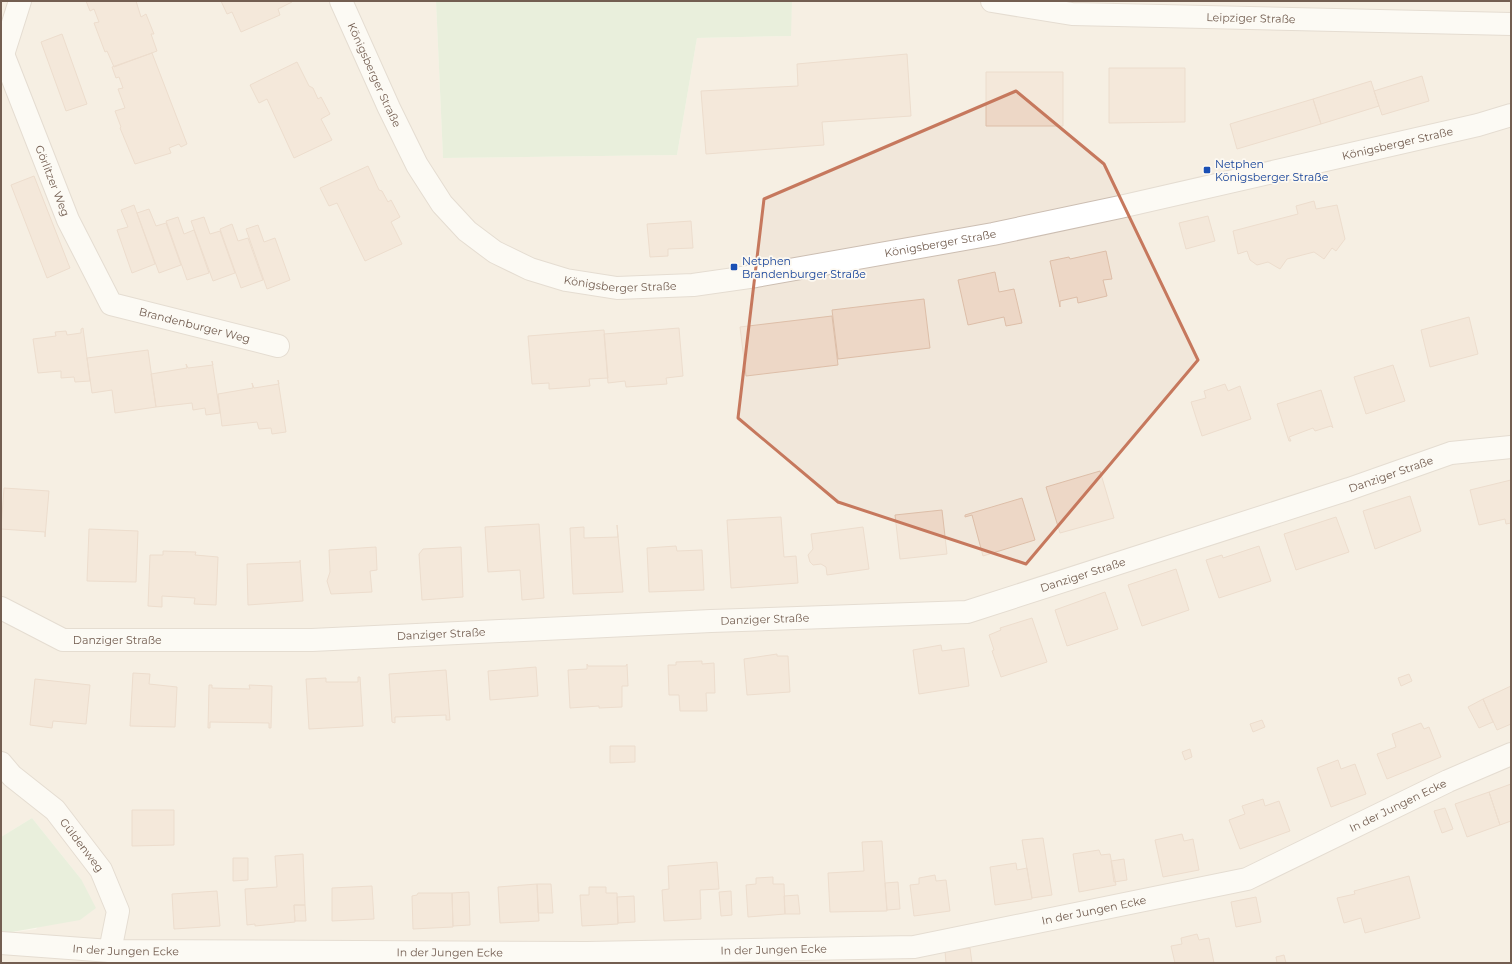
<svg xmlns="http://www.w3.org/2000/svg" width="1512" height="964" font-family="Montserrat,sans-serif">
	<rect width="100%" height="100%" fill="#faf5eb"/>
	<!-- residential -->
	<path fill="#f1e7da" d="M1,1H436L443,158L677,155L697,38L790,36L792,1H1511V963H1V934L36,929L81,879L32,818L1,837Z"/>
	<!-- green -->
	<path fill="#d5e7cb" d="M436,1H792L791,36L697,38L677,155L443,158Z
		M32,818L81,879L96,908L80,920L1,934V837Z"/>
	<!-- building -->
	<path fill="#edd7c6" stroke="#ddbea8" d="M86,1H136L141,17L146,14L154,34H151L157,51L114,67L107,51L105,52L94,23L99,22L94,9L90,11Z
		M221,1H292V2L278,9L280,15L241,32L232,12L227,14Z
		M62,34L87,104L66,111L41,42Z
		M152,53L187,144L181,147L179,144L169,148L171,153L135,164L120,128L121,127L115,111L125,108L118,89L123,88L119,77L116,78L112,67Z
		M907,54L911,116L822,122L824,145L706,154L701,91L798,86L797,64Z
		M297,62L309,86L313,88L318,99L321,97L330,114L321,119L332,140L294,158L267,99L259,103L250,85Z
		M1109,68H1185V122L1109,123Z
		M986,72H1063V126H986Z
		M1422,76L1429,101L1382,115L1374,91Z
		M1371,81L1379,106L1321,124L1313,99Z
		M1313,99L1321,124L1237,149L1230,124Z
		M368,166L379,190L382,191L388,202L391,200L400,217L391,222L402,244L365,261L337,203L329,206L320,188Z
		M34,176L70,268L47,278L11,185Z
		M1314,201L1316,209L1337,205L1345,239L1336,251L1332,248L1324,259L1314,252L1287,259L1280,269L1268,262L1257,265L1250,260L1247,251L1238,254L1233,231L1298,214L1296,206Z
		M134,205L155,264L132,273L117,230L128,227L121,210Z
		M149,209L156,226L166,223L181,265L159,273L137,213Z
		M1208,216L1215,241L1186,249L1179,223Z
		M178,217L184,234L194,230L209,273L187,280L166,221Z
		M204,217L210,234L220,231L235,273L213,281L191,221Z
		M691,221L693,248L668,249V256L650,257L647,224Z
		M232,224L238,241L248,238L263,280L241,288L220,229Z
		M258,225L264,242L275,238L290,280L267,289L246,229Z
		M1106,251L1112,279L1103,280L1107,296L1078,303L1077,297L1060,301V307L1050,261L1069,257L1070,259Z
		M995,272L999,292L1014,289L1022,323L1006,326L1004,317L968,325L958,280Z
		M924,299L930,348L838,359L832,310Z
		M832,316L838,365L746,376L740,327Z
		M1469,317L1478,354L1430,367L1421,330Z
		M83,328L90,381L75,382L74,377L61,378V371L38,373L33,339L56,336L55,332L66,331L67,335L81,333V329Z
		M679,328L683,376L666,378L667,384L626,387L625,381L608,383L604,334Z
		M604,330L608,378L589,379L590,386L549,389V383L532,384L528,336Z
		M148,350L156,407L115,413L112,390L92,393L87,358Z
		M212,361L220,413L206,415L205,408L193,410L192,403L156,407L151,374L187,368L186,364L188,368L213,365Z
		M1393,365L1405,401L1366,414L1354,377Z
		M278,380L286,432L272,434L271,428L259,429L257,422L222,426L218,394L253,388L252,383L254,388L279,384Z
		M1225,384L1228,391L1240,386L1251,419L1202,436L1191,402L1206,398L1204,391Z
		M1321,390L1333,428L1331,426L1315,431L1313,428L1289,437L1291,441H1289L1277,404Z
		M1100,471L1114,518L1060,533L1046,487Z
		M1511,480V523L1506,524L1505,519L1479,525L1470,490Z
		M4,488L49,491L45,537V532L1,529Z
		M1410,496L1421,531L1375,549L1363,511Z
		M1022,498L1035,540L983,556L972,515L965,517V515Z
		M942,510L947,554L900,559L895,515Z
		M781,517L784,557L796,556L798,583L731,588L727,520Z
		M1336,517L1349,552L1296,570L1284,534Z
		M539,524L544,598L522,600L520,570L488,572L485,527Z
		M617,525L623,592L573,594L570,528L584,527V538L618,537Z
		M863,527L869,569L827,575L826,567L821,564L813,565L810,562L808,555L813,549L811,534Z
		M89,529L138,531L136,582L87,581Z
		M676,546L677,551L702,550L704,590L649,592L647,548Z
		M1259,546L1271,581L1219,598L1206,560L1222,555L1223,558Z
		M376,547L377,570L370,571L372,592L331,594L327,581L330,572L329,550Z
		M461,547L463,597L422,600L419,554L423,549Z
		M163,551L196,552L195,555L218,557L216,605L194,604L195,598L162,596V607L148,606L150,555H163Z
		M300,560L303,601L248,605L247,564L300,562Z
		M1176,569L1189,610L1142,626L1128,585Z
		M1105,592L1118,629L1067,646L1055,610Z
		M1032,618L1047,662L1001,677L992,651L994,650L989,635L1001,630L1000,628Z
		M941,645L942,651L964,648L969,686L919,694L913,650Z
		M777,654V656H788L790,692L747,695L744,659Z
		M702,661V664L714,663L715,693H706L707,711H680L679,695H669L668,665H676V662Z
		M587,664L588,666H626L627,664L628,686H622V707L599,708V706L570,708L568,670L587,669Z
		M536,667L538,696L490,700L488,671Z
		M446,670L450,720H446V715L395,717V723L392,722L389,674Z
		M133,673L150,674L149,684L177,687L175,727L130,726Z
		M1409,674L1412,681L1401,686L1398,678Z
		M358,677H360L363,726L309,729L306,679L326,678V682H358Z
		M35,679L90,685L86,724L53,721L52,728L30,725Z
		M209,685H212V688L250,689L249,685L272,686L271,728H269V723L210,722V728H208Z
		M1511,686V724L1497,730L1483,699Z
		M1483,699L1493,722L1479,728L1468,707Z
		M1262,720L1265,727L1253,732L1250,724Z
		M1421,723L1424,729L1429,727L1441,757L1387,779L1377,754L1396,747L1392,734Z
		M610,746H635V762L610,763Z
		M1190,749L1192,757L1185,760L1182,752Z
		M1338,760L1341,769L1355,764L1366,794L1331,807L1317,768Z
		M1511,784V821L1500,825L1489,792Z
		M1489,792L1500,825L1467,837L1455,804Z
		M1263,799L1265,806L1279,801L1290,831L1240,849L1229,820L1245,814L1242,806Z
		M1445,808L1453,829L1442,833L1434,811Z
		M132,810H174V845L132,846Z
		M1182,834L1184,841L1193,839L1199,870L1163,877L1155,840Z
		M1043,838L1052,895L1032,898L1022,840Z
		M882,841L887,911L830,912L828,873L864,871L862,842Z
		M1099,850L1101,855L1110,854L1116,885L1079,892L1073,854Z
		M303,854L305,905H294L295,922L255,926V924L247,925L245,889L277,887L275,856Z
		M233,858H248V880L233,881Z
		M1124,859L1127,880L1114,882L1111,861Z
		M717,862L719,889L700,890L701,919L664,921L662,890L669,889L668,866Z
		M1016,863L1017,870L1027,868L1032,899L995,905L990,867Z
		M935,875L936,881L946,880L950,911L914,916L910,885L919,884V878Z
		M1409,876L1420,918L1365,933L1361,918L1344,923L1337,898L1355,894L1354,891Z
		M773,877V884H784L785,914L748,917L746,885L756,884V878Z
		M898,882L900,909L887,910L885,883Z
		M537,884L539,921L500,923L498,887Z
		M537,884H551L553,913H538Z
		M372,886L374,919L332,921V888Z
		M589,887H606V893H617L618,924L582,926L580,895H589Z
		M217,891L220,926L174,929L172,894Z
		M731,891L732,915L721,916L719,892Z
		M469,892L470,925L453,926L452,893Z
		M418,893H452L453,927L413,929L412,896L417,895Z
		M798,895L800,914H785L784,896Z
		M634,896L635,922L618,923L617,897Z
		M1256,897L1261,922L1236,927L1231,902Z
		M294,905H305L306,921H295Z
		M1197,934L1199,940L1209,938L1214,963H1175L1171,946L1182,944L1181,938Z
		M970,948L972,963H946L945,951Z
		M1284,955L1286,963H1277L1276,957Z"/>
	<g fill="none" stroke-linecap="round" stroke-linejoin="round">
		<!-- minor casing -->
		<g stroke="#ccbeb2" stroke-width="24">
			<g id="minor">
				<path id="s1" d="M341,1L389,108L417,165L442,204L467,231L495,252L530,269L566,280L617,288L693,285L756,276L993,234L1120,207L1478,125L1511,115"/>
				<path id="s2" d="M992,1L1072,14L1511,24"/>
				<path id="s3" d="M3,54L68,220L111,304L278,346"/>
				<path d="M1,61L20,1"/>
				<path id="s4" d="M1,608L63,640H312L711,621L967,612L1349,489L1451,453L1511,447"/>
				<path id="s5" d="M1,763L12,776L55,810L101,870L118,911L110,951"/>
				<path id="s6" d="M1,943L110,951L587,953L914,947L1247,879L1448,781L1511,754"/>
			</g>
		</g>
		<!-- minor -->
		<use href="#minor" stroke="#fff" stroke-width="22"/>
	</g>
	<!-- marked area -->
	<path d="M0 0H1512V964H0ZM1016,91L1104,164L1198,360L1026,564L838,502L738,418L764,199Z" fill="#faf5eb" fill-opacity=".55" fill-rule="evenodd"/>
	<path fill="none" stroke="#c6785d" stroke-width="3" stroke-linejoin="round" d="M1016,91L1104,164L1198,360L1026,564L838,502L738,418L764,199Z"/>
	<!-- markers -->
	<g fill="#1a4fb4" stroke="#fdf9f1" stroke-width="1.5">
		<rect x="1203" y="166" width="8" height="8" rx="2"/>
		<rect x="730" y="263" width="8" height="8" rx="2"/>
	</g>
	<g text-anchor="middle" dominant-baseline="central" stroke-width="3.5" stroke-linejoin="round" paint-order="stroke">
		<!-- street labels -->
		<g font-size="11" fill="#735e51" stroke="#fdf9f1">
			<text stroke="none"><textPath href="#s2" startOffset="260">Leipziger Straße</textPath></text>
			<text stroke="none"><textPath href="#s1" startOffset="81">Königsberger Straße</textPath></text>
			<text stroke="none"><textPath href="#s1" startOffset="1222">Königsberger Straße</textPath></text>
			<text stroke="none"><textPath href="#s3" startOffset="136">Görlitzer Weg</textPath></text>
			<text stroke="none"><textPath href="#s1" startOffset="754">Königsberger Straße</textPath></text>
			<text stroke="none"><textPath href="#s1" startOffset="430">Königsberger Straße</textPath></text>
			<text stroke="none"><textPath href="#s3" startOffset="359">Brandenburger Weg</textPath></text>
			<text stroke="none"><textPath href="#s4" startOffset="1420">Danziger Straße</textPath></text>
			<text stroke="none"><textPath href="#s4" startOffset="1096">Danziger Straße</textPath></text>
			<text stroke="none"><textPath href="#s4" startOffset="772">Danziger Straße</textPath></text>
			<text stroke="none"><textPath href="#s4" startOffset="448">Danziger Straße</textPath></text>
			<text stroke="none"><textPath href="#s4" startOffset="124">Danziger Straße</textPath></text>
			<text stroke="none"><textPath href="#s6" startOffset="1421">In der Jungen Ecke</textPath></text>
			<text stroke="none"><textPath href="#s5" startOffset="116">Güldenweg</textPath></text>
			<text stroke="none"><textPath href="#s6" startOffset="1097">In der Jungen Ecke</textPath></text>
			<text stroke="none"><textPath href="#s6" startOffset="125">In der Jungen Ecke</textPath></text>
			<text stroke="none"><textPath href="#s6" startOffset="773">In der Jungen Ecke</textPath></text>
			<text stroke="none"><textPath href="#s6" startOffset="449">In der Jungen Ecke</textPath></text>
		</g>
		<!-- transit labels -->
		<g font-size="11" fill="#164399" stroke="#fdf9f1" text-anchor="start">
			<text x="1215" y="164">Netphen<tspan x="1215" dy="13">Königsberger Straße</tspan></text>
			<text x="742" y="261">Netphen<tspan x="742" dy="13">Brandenburger Straße</tspan></text>
		</g>
	</g>
	<!-- border -->
	<rect width="1512" height="964" fill="none" stroke="#735e51" stroke-width="4"/>
</svg>
